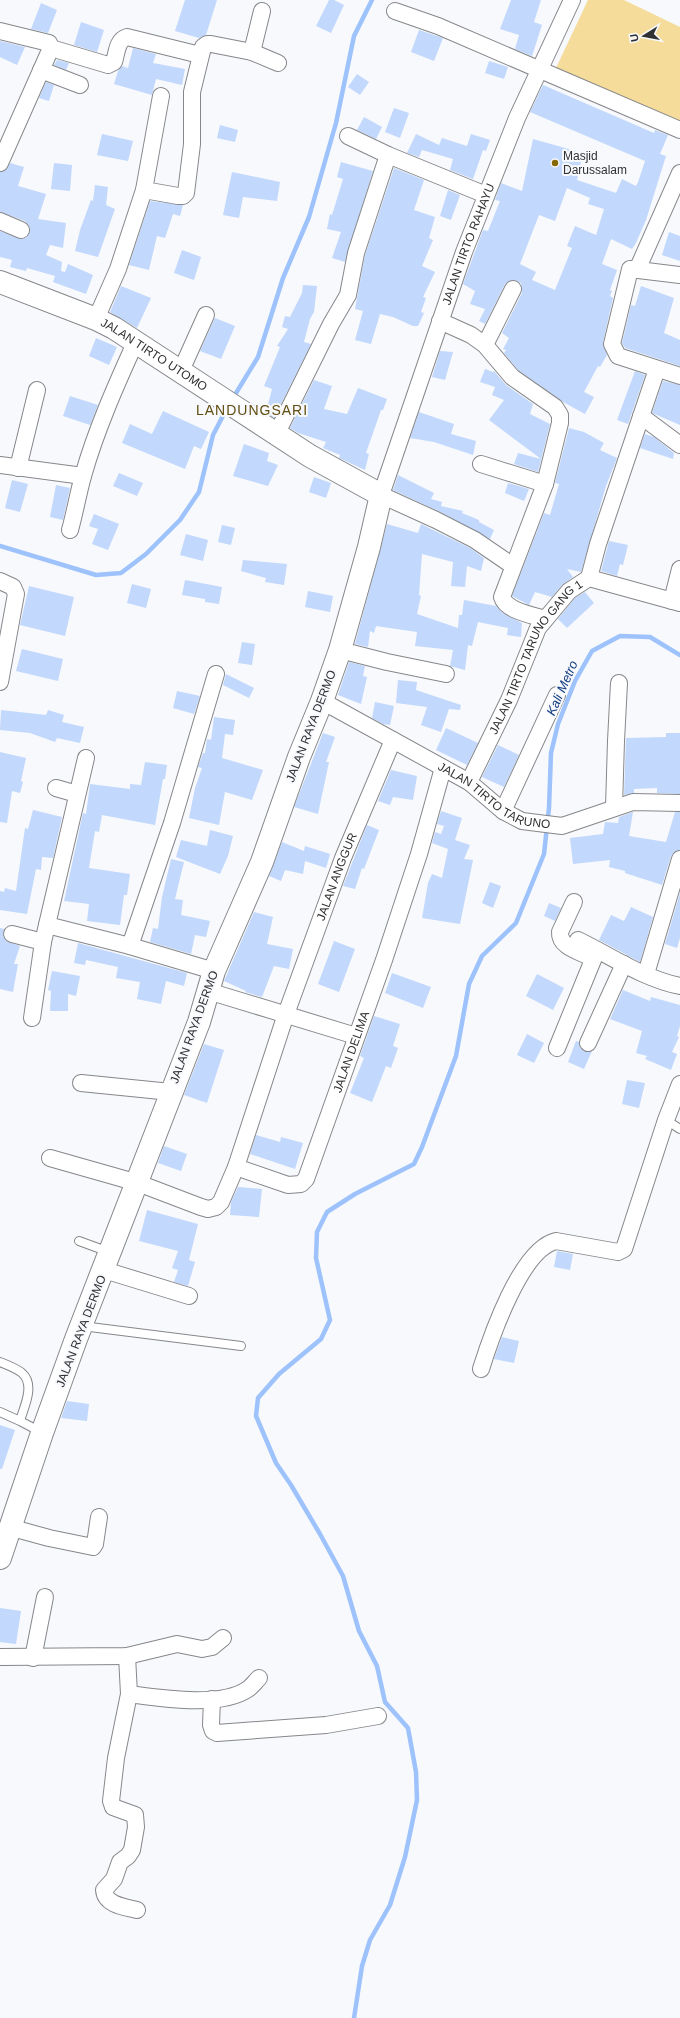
<svg xmlns="http://www.w3.org/2000/svg" width="680" height="2018" font-family="Helvetica,sans-serif">
	<rect width="100%" height="100%" fill="#f7f9fc"/>
	<!-- green -->
	<path fill="#f6dc9b" d="M588,0H624L680,27V123L556,68Z"/>
	<g fill="none" stroke-linecap="round" stroke-linejoin="round">
		<!-- stream -->
		<path stroke="#9dc2fc" stroke-width="4.5" d="M233,398L258,357L283,278L309,217L336,123L354,36L372,0
			M0,546L96,575L121,573L146,554L180,520L199,492L213,435L227,408
			M354,2018L362,1966L370,1940L390,1905L405,1857L417,1800L416,1772L408,1728L385,1702L377,1666L359,1631L343,1576L320,1534L291,1485L276,1463L256,1416L258,1398L279,1374L321,1339L330,1320L316,1258L317,1232L327,1212L355,1194L414,1164L422,1147L456,1056L469,984L482,956L516,923L544,854L549,808L551,753L558,724L575,681L592,651L620,636L650,637L680,655"/>
	</g>
	<!-- building -->
	<path fill="#c2d8fc" fill-rule="evenodd" d="M185,0H217L206,35L199,38L175,31Z
		M329,0H334L344,5L331,33L316,26Z
		M511,0H541L534,22L542,25L532,56L515,49L519,35L500,29Z
		M41,3L57,10L48,33L31,29Z
		M81,22L104,30L97,52L74,45Z
		M419,30L443,38L434,61L411,52Z
		M0,41L25,47L17,65L0,57Z
		M133,48L156,54L153,63L185,69L182,85L156,79L152,95L114,84L118,71L122,66L128,68Z
		M57,60L69,63L66,70L54,65Z
		M489,61L508,67L504,79L485,73Z
		M357,74L369,82L360,95L348,87Z
		M46,82L54,85L49,101L39,98Z
		M543,85L654,133L655,130L668,135L660,154L666,156L646,220L636,243L632,249L611,239L602,264L617,270L610,290L612,291L610,296L613,298L603,342L607,355L600,367L598,366L584,392L594,397L585,414L563,402L518,370L504,353L506,350L503,349L509,338L502,333L522,293L521,283L513,280L505,284L485,324L479,321L485,309L470,304L475,291L463,284L483,230L488,231L500,201L495,200L501,183L522,191L533,139L583,153L577,180L616,193L622,179L636,186L638,182L645,161L530,112ZM567,188L590,198L588,204L604,209L596,235L575,226L567,246L572,248L555,290L532,280L536,272L520,264L539,215L555,221Z
		M394,108L409,113L400,138L385,132Z
		M364,117L382,127L376,139L357,130Z
		M220,125L238,130L235,142L217,138Z
		M102,134L133,141L128,161L97,155Z
		M416,134L439,145L442,138L467,146L471,134L490,140L486,151L483,150L473,179L450,170L453,159L422,150L419,157L407,153Z
		M341,162L373,171L345,262L332,258L341,232L327,229L330,214L332,215L343,179L337,177Z
		M10,163L24,167L18,186L46,194L38,219L66,223L63,248L50,245L46,255L62,262L61,271L65,272L68,264L93,275L86,294L53,282L55,276L27,268L26,271L10,267L12,260L0,257V231L22,239L27,237L30,229L25,221L0,212V172L6,170Z
		M54,163L72,165L70,191L51,189Z
		M394,168L424,180L414,210L435,217L429,238L433,240L422,266L435,272L423,297L426,298L421,312L424,313L418,326H413L393,317L380,314L371,344L355,340L363,311L355,309L365,255Z
		M232,172L280,182L277,201L243,197L239,218L223,215Z
		M95,185L108,187L106,205L115,209L98,257L75,251L80,230L91,200L93,201Z
		M448,190L460,195L451,220L440,216Z
		M150,201L183,205L180,216L173,214L165,238L157,236L149,270L129,265Z
		M669,232L680,236V261L662,255Z
		M182,250L201,257L194,280L174,273Z
		M303,285L317,286L314,312L310,319L304,342L311,344L274,418L266,412L272,389L264,386L280,347L277,346L288,329L282,327L285,316L290,317L302,293Z
		M121,286L151,298L137,328L110,312Z
		M641,286L674,298L664,333L680,340V366L625,348L622,343L631,305L635,306Z
		M215,318L235,326L221,359L200,351Z
		M96,338L117,347L109,365L89,356Z
		M440,351L453,352L445,380L432,377Z
		M485,369L493,372L494,371L506,385L533,404L530,414L550,424L538,472L514,464L518,453L541,459L489,420L504,400L492,395L495,387L480,382Z
		M635,371L645,375L628,424L617,420Z
		M314,380L332,386L324,409L347,414L358,388L387,399L383,410H381L366,453L369,454L365,470L339,458L340,455L323,448L326,442L298,433L290,428Z
		M663,381L680,385V425L652,413Z
		M70,396L98,405L90,425L63,416Z
		M163,411L209,432L201,449L194,446L185,469L122,443L130,424L152,434Z
		M419,412L454,424L451,434L476,441L473,455L434,442L410,438Z
		M569,428L584,432L604,443L600,450L617,458L606,486L581,572L567,569L573,577L562,585L552,597L535,592L529,605L512,596L544,513L550,515L559,484L555,483Z
		M645,434L654,437L674,453L673,459L640,448Z
		M244,444L269,453L267,461L278,465L268,486L233,476Z
		M119,473L143,483L137,496L113,486Z
		M398,475L434,493L431,499L442,502L441,506L463,511L462,513L479,520V522L494,530L490,539L440,512L393,490Z
		M314,477L331,483L326,498L309,492Z
		M12,480L28,484L20,512L5,508Z
		M508,483L529,489L524,501L505,493Z
		M56,485L70,488L63,520L50,517Z
		M94,514L119,524L108,550L92,544L98,529L89,526Z
		M387,524L418,533L421,524L470,548L484,558L481,571L467,566L465,587L451,586L453,562L422,554L419,595L421,596L417,614L458,628L459,615H462L464,600L496,606L504,614L522,623L521,637L507,635L508,628L478,622L472,646L468,645L465,670L450,666L453,650L415,646L417,632L376,626L374,633L370,631L368,647L355,644Z
		M222,525L235,528L231,545L218,542Z
		M186,534L208,540L203,561L180,555Z
		M609,541L628,545L623,565L620,564L617,576L601,571Z
		M243,560L287,564L284,585L265,582L266,578L241,571Z
		M185,580L222,587L219,604L205,602V599L182,595Z
		M132,584L151,589L146,608L127,603Z
		M29,586L74,597L65,636L20,625Z
		M308,591L333,596L330,612L305,607Z
		M585,592L594,603L567,628L558,619L575,598Z
		M242,642L255,644L252,665L238,663Z
		M22,649L63,659L58,681L16,671Z
		M349,662L365,666L363,676L367,677L361,704L338,695Z
		M226,674L254,688L249,698L223,685Z
		M398,680L417,682L416,690L461,705L460,710L449,709L441,732L421,725L427,707L396,703Z
		M177,691L200,696L194,714L173,708Z
		M375,702L394,706L390,725L383,724L372,718Z
		M1,710L46,715L48,710L64,715L62,722L84,727L80,743L57,738L55,742L30,733L0,730Z
		M214,717L235,720L233,735L225,734L222,758L263,770L252,800L225,792L219,825L189,818L195,788L202,768L198,767L203,753H205L207,739L211,740Z
		M446,728L478,743L467,765L436,750Z
		M323,733L335,737L326,762H329L318,814L294,807Z
		M666,733H680V794L657,793V788L634,789V793L624,795L626,738L666,737Z
		M498,745L519,755L504,787L482,777Z
		M0,752L26,758L21,781L23,782L20,793L12,791L7,823L0,822Z
		M145,762L167,765L165,779H163L155,825L102,815L99,832L95,831L89,868L130,874L127,895H124L120,925L87,921L89,904L64,901L83,813L86,814L90,784L130,789V784L141,785Z
		M391,770L417,776L413,800L393,797L390,805L378,801Z
		M33,810L62,817L53,858L42,857L41,870L36,869L27,914L0,910V891L4,892L5,888L16,891L25,828L28,829Z
		M441,811L462,818L455,840L470,845L464,859L473,860L460,924L422,918L428,883L432,874L442,878L448,849L432,843L435,832L441,834L444,826L437,824Z
		M633,812L629,836L666,842L675,812H680V850L674,852L671,856L662,885L625,873V871L609,867L610,860L573,864L570,838L603,834L605,822L618,823L619,817Z
		M367,825L379,830L364,869L362,868L355,889L343,886Z
		M210,830L233,836L228,856L220,874L176,857L181,840L207,846Z
		M282,842L304,851L305,846L330,854L326,868L305,861L303,874L285,870L281,881L269,876Z
		M171,859L184,862L175,899L183,900L181,915L210,921L206,937L195,935L191,954L150,942L153,928L158,929L162,897Z
		M490,882L501,886L493,908L482,903Z
		M680,893V938L677,948L665,944Z
		M549,903L561,908L555,921L544,916Z
		M631,907L653,917L640,962L599,940L611,915L624,921Z
		M254,912L273,917L267,944L293,949L289,969L274,966L262,997L245,992L246,991L224,981Z
		M0,928L4,929L3,936L6,941L20,946L14,964H18L13,992L0,989Z
		M334,941L355,949L339,992L318,984Z
		M78,943L187,973L184,986L166,981L161,1004L137,999L140,982L116,978L118,967L86,960L85,965L74,963Z
		M52,971L80,976L76,996L68,994V1011H50L51,991L48,990Z
		M392,973L431,987L423,1008L385,993Z
		M537,974L564,988L553,1010L526,996Z
		M623,990L650,1001L651,997L680,1005V1026L677,1036L679,1037L672,1052L677,1054L671,1070L645,1059L647,1056L636,1053L642,1031L610,1019Z
		M374,1016L400,1024L393,1046L398,1048L391,1068L386,1066L372,1102L350,1093L364,1058L360,1056Z
		M527,1034L544,1043L534,1063L517,1055Z
		M576,1041L579,1042L580,1048L584,1051H592L584,1069L568,1062Z
		M204,1044L224,1050L207,1103L184,1095Z
		M627,1080L645,1083L639,1108L622,1104Z
		M256,1135L280,1142L281,1137L303,1143L295,1169L250,1154Z
		M164,1146L187,1154L181,1171L158,1163Z
		M238,1187L262,1189L259,1217L230,1215L231,1202Z
		M147,1210L198,1224L189,1260L195,1262L188,1286L174,1282L178,1270L172,1268L178,1251L139,1241Z
		M557,1251L573,1254L570,1270L554,1267Z
		M502,1337L519,1341L514,1363L494,1359Z
		M67,1401L89,1404L87,1421L61,1418Z
		M0,1425L15,1430L2,1469H0Z
		M0,1608L21,1611L16,1644L0,1642Z"/>
	<g fill="none" stroke-linecap="round" stroke-linejoin="round">
		<!-- lane casing -->
		<g stroke="#86878a" stroke-width="10">
			<path id="lane" d="M666,1120L680,1129
				M79,1241L109,1252
				M82,1326L241,1346
				M0,1362C7,1365 16,1368 22,1373C36,1385 23,1409 20,1421L41,1432
				M0,1412L20,1421"/>
		</g>
		<!-- street casing -->
		<g stroke="#86878a" stroke-width="18">
			<g id="street">
				<path d="M395,11L438,26L680,130"/>
				<path d="M0,31L49,43L51,48L0,163"/>
				<path d="M51,48L108,65L114,62C117,52 117,40 127,37L200,55"/>
				<path d="M252,52L262,11"/>
				<path d="M41,70L80,85"/>
				<path d="M348,136L388,155L486,195"/>
				<path d="M144,190L178,196H183L186,193L192,144V92L203,47L207,44H211L252,52L278,63"/>
				<path d="M0,221L21,230"/>
				<path d="M637,270L680,173"/>
				<path d="M680,275L630,269L612,344L618,356L680,376"/>
				<path d="M96,319L118,269L144,190L161,96"/>
				<path d="M440,321L471,335L485,345L512,377L555,407L560,415V423L545,484L502,597C506,611 532,615 545,619"/>
				<path d="M485,345L513,289"/>
				<path d="M180,373L206,315"/>
				<path d="M641,416L680,445"/>
				<path d="M276,435L331,324L348,295L356,253L388,155"/>
				<path d="M481,464L545,484"/>
				<path d="M0,465L83,476"/>
				<path d="M18,468L37,390"/>
				<path d="M70,530C75,512 78,494 83,476C96,430 116,385 136,341"/>
				<path id="s1" d="M513,566L475,540L436,520L381,495L464,252L517,118L572,0"/>
				<path d="M589,578L598,544L657,369"/>
				<path d="M0,581L13,587L16,594L0,682"/>
				<path d="M672,601L680,569"/>
				<path d="M340,650L387,662L446,674"/>
				<path id="s2" d="M322,701L469,782L503,811L522,821L562,826L633,802L680,803"/>
				<path id="s3" d="M469,782L509,700L538,628L569,591L589,578L680,603"/>
				<path d="M56,788L77,794"/>
				<path d="M614,807L616,741L619,683"/>
				<path d="M503,811L557,695"/>
				<path d="M574,902L560,932C559,946 577,951 588,956"/>
				<path d="M47,925L130,946L214,971"/>
				<path d="M12,934L43,942"/>
				<path d="M578,940C611,956 644,979 680,986"/>
				<path d="M130,946L172,823L216,674"/>
				<path d="M646,974L680,859"/>
				<path d="M208,991L356,1036"/>
				<path d="M32,1018L43,942L86,758"/>
				<path d="M588,1043L624,964"/>
				<path d="M557,1048L597,950"/>
				<path d="M81,1083L171,1092"/>
				<path id="s4" d="M50,1158L138,1183L201,1207L208,1209L216,1207L221,1202L236,1167L286,1014L343,858L393,740"/>
				<path id="s5" d="M236,1167L288,1185L301,1184L306,1179L384,960L419,854L443,768"/>
				<path d="M104,1270L189,1296"/>
				<path d="M481,1369C491,1337 521,1249 556,1241L618,1252L624,1249L666,1120L680,1084"/>
				<path d="M9,1527L49,1538L93,1547L95,1544L99,1517"/>
				<path d="M127,1656L129,1694L116,1758L111,1801L113,1807L135,1815L136,1827L132,1850L128,1856L120,1862L114,1879L104,1890C105,1905 125,1907 137,1910"/>
				<path d="M0,1657L127,1656L177,1644L202,1649L212,1647L223,1638"/>
				<path d="M33,1658L45,1597"/>
				<path d="M129,1694C160,1698 221,1708 248,1689C252,1686 255,1682 259,1678"/>
				<path d="M212,1699L211,1725L213,1731L217,1733L326,1725L378,1716"/>
			</g>
		</g>
		<!-- secondary casing -->
		<g stroke="#86878a" stroke-width="24">
			<g id="secondary">
				<path id="s6" d="M0,282L96,319L114,328L310,456L381,495L369,547L340,650L322,701L299,757L262,862L214,971L199,1022L76,1339L42,1433L0,1558"/>
			</g>
		</g>
		<!-- lane -->
		<use href="#lane" stroke="#fff" stroke-width="8"/>
		<!-- street -->
		<use href="#street" stroke="#fff" stroke-width="16"/>
		<!-- secondary -->
		<use href="#secondary" stroke="#fff" stroke-width="22"/>
	</g>
	<!-- markers -->
	<circle fill="#876a07" stroke="#f7f9fc" stroke-width="1.5" cx="555" cy="163" r="4"/>
	<g text-anchor="middle" dominant-baseline="central" stroke-width="4" stroke-linejoin="round" paint-order="stroke">
		<!-- poi labels -->
		<g font-size="12" fill="#303132" stroke="#f7f9fc" text-anchor="start">
			<text x="563" y="156">Masjid<tspan x="563" dy="14">Darussalam</tspan></text>
		</g>
		<!-- street labels -->
		<g font-size="12" fill="#303132" stroke="#f7f9fc">
			<text stroke="none"><textPath href="#s1" startOffset="416">JALAN TIRTO RAHAYU</textPath></text>
			<text stroke="none"><textPath href="#s6" startOffset="171">JALAN TIRTO UTOMO</textPath></text>
			<text stroke="none"><textPath href="#s3" startOffset="143">JALAN TIRTO TARUNO GANG 1</textPath></text>
			<text transform="translate(311 726) rotate(-69)">JALAN RAYA DERMO</text>
			<text stroke="none"><textPath href="#s2" startOffset="198">JALAN TIRTO TARUNO</textPath></text>
			<text stroke="none"><textPath href="#s4" startOffset="527">JALAN ANGGUR</textPath></text>
			<text transform="translate(194 1027) rotate(-70)">JALAN RAYA DERMO</text>
			<text stroke="none"><textPath href="#s5" startOffset="210">JALAN DELIMA</textPath></text>
			<text transform="translate(81 1331) rotate(-69)">JALAN RAYA DERMO</text>
		</g>
		<!-- water labels -->
		<g font-size="13" font-style="italic" fill="#133d80" stroke="#f7f9fc">
			<text transform="translate(562 688) rotate(-66)">Kali Metro</text>
		</g>
		<!-- quarter labels -->
		<g font-size="14" letter-spacing="1" fill="#614d10" stroke="#f7f9fc">
			<text x="252" y="410">LANDUNGSARI</text>
		</g>
	</g>
	<!-- north arrow -->
	<g transform="translate(644 36) rotate(259)" stroke="#f7f9fc" stroke-width="3" paint-order="stroke">
	<path d="M0-3L7 15L0 10L-7 15Z" fill="#303132"/>
	<text y="-6" font-size="11" font-weight="bold" text-anchor="middle" fill="#303132">U</text>
	</g>
</svg>
